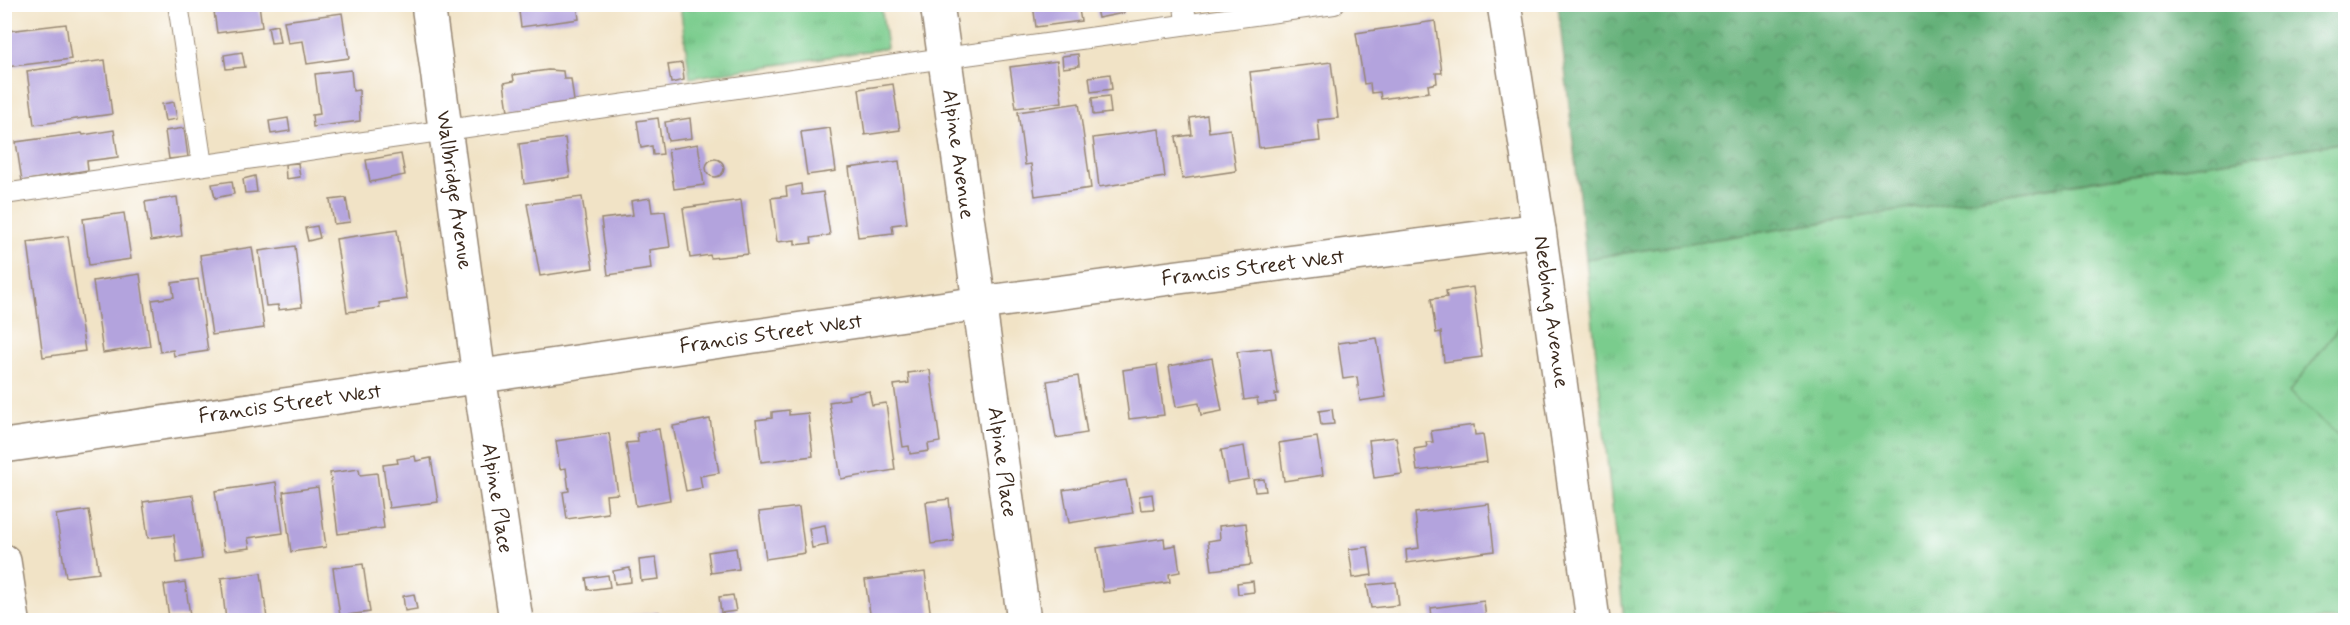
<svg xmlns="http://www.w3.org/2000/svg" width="2350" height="625" font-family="Mynerve,sans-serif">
	<defs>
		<pattern id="grass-tufts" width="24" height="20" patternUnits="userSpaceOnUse" patternTransform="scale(1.5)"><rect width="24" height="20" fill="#7acc8d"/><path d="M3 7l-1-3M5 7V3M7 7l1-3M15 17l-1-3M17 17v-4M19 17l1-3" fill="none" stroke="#6aaf79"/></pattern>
		<pattern id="forest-crowns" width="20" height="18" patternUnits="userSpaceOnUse" patternTransform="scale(1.5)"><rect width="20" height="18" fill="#63b078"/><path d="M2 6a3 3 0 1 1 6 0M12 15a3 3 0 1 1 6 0" fill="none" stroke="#538f62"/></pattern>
	</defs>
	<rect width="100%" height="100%" fill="#fff"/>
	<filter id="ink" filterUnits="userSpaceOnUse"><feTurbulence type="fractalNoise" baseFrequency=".0167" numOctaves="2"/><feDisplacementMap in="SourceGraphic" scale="12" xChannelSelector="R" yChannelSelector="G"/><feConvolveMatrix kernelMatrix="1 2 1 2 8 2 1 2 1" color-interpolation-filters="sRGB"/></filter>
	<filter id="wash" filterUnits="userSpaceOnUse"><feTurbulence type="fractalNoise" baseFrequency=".008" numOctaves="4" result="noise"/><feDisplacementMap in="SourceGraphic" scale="24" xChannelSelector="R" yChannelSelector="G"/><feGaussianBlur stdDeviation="1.35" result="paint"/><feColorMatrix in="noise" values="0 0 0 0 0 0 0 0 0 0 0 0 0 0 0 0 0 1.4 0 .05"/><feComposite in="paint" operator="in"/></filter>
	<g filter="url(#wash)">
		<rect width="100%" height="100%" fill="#f1e3c6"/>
		<!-- grass -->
		<path fill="url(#grass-tufts)" stroke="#5a7b56" stroke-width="1.5" d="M680,5H881L887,48L690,78Z
			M2345,142V620H1624L1586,259Z"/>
		<!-- forest -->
		<path fill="url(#forest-crowns)" stroke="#4f6d4b" stroke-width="1.5" d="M1558,5H2345V142L1586,259Z"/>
		<!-- garden -->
		<path fill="#7acc8d" stroke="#5a7b56" stroke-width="1.5" d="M2345,320V441L2289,392Z"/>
		<g id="blocks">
			<!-- building -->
			<path fill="#b3a3dd" d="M213,4H259L262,27L217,33Z
				M518,4H577L579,19L521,27Z
				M1033,4H1078L1081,21L1036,27Z
				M1095,4H1123L1124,13L1098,18Z
				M342,13L349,58L307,64L303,41L288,43L284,21Z
				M1435,21L1442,73H1436L1437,83L1428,85L1429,92L1381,99L1380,92L1371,93L1370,83L1364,84L1356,33Z
				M66,24L71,59L6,67L4,34H8V31Z
				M277,25L280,42L271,43L268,27Z
				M242,52L245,67L226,69L224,55Z
				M1078,54L1079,66L1063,68L1062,56Z
				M105,60L112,114L34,125L27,71Z
				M1057,61L1062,102L1016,108L1010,67Z
				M1331,62L1338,118L1318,120L1320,141L1259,148L1250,72Z
				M682,63L684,80L671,83L668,65Z
				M351,70L353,91L359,90L360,121L313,127L312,115L320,114L315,74Z
				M548,70L563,71L564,79H571L574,101L508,111L504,83L514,81L513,75Z
				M1110,74L1112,89L1091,92L1089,77Z
				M893,84L900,130L865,135L859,89Z
				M1109,96L1111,113L1093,115L1092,98Z
				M174,102L177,119L165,121L162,104Z
				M1079,103L1091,188L1035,196L1031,164L1025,165L1018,112Z
				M1207,115L1209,132L1230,129L1236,171L1182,179L1176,137L1192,135L1190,118Z
				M288,118L290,131L271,134L269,121Z
				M658,118L663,154L653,155L652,146L641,148L637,121Z
				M690,118L692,138L668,141L665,122Z
				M184,128L188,157L169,159L165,131Z
				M830,128L836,171L807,175L801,132Z
				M1159,129L1165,177L1099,187L1093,138Z
				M114,130L118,157L87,161L88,170L22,181L16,142L82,133L83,135Z
				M565,138L570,177L524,184L519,144Z
				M698,144L704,185L674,189L668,149Z
				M401,154L405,175L370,182L366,160Z
				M706 168a9 9 0 1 1 18 0a9 9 0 1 1-18 0Z
				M899,161L907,223L892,225L893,233L858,237L849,168Z
				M298,163L300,177L286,179L285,164Z
				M255,176L257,192L245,193L243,179Z
				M232,181L234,194L215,198L212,184Z
				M801,184L802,195L823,192L830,235L811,238L812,243L795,245V240L777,242L771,198L787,196L786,187Z
				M177,197L182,236L151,241L145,202Z
				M582,197L593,268L540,276L527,204Z
				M346,198L350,222L334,224L330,200Z
				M650,198L652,212L665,211L670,247L649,250L651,269L608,275L601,219L633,215L631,201Z
				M741,200L748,254L711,258L710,255L690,258L683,208Z
				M124,213L131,259L89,265L83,219Z
				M317,226L320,238L308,241L305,228Z
				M397,230L407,299L379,303L380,308L347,312L336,239Z
				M68,236L85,351L43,357L28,242Z
				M295,246L302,307L278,310V305L266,306L259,251Z
				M252,247L264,328L212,335L200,255Z
				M140,274L150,346L103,353L93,281Z
				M198,279L208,351L174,356L173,350L160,352L152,300L174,297L172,283Z
				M1473,287L1482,357L1444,362L1441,332L1436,333L1431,299L1447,297L1446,291Z
				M1377,338L1386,397L1360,401L1357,377L1343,379L1338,343Z
				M1271,348L1278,394H1275L1276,402L1258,404L1257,398L1244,400L1237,352Z
				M1212,358L1222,411L1201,415L1199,403L1176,407L1169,366Z
				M1157,365L1164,415L1129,419L1123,370Z
				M930,370L940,442L928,444L929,451L910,454L909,446L903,447L894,385L909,383L908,373Z
				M1078,376L1087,433L1056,438L1047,381Z
				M869,391L872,405L886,403L895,470L841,479L829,402L849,399L848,395Z
				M1332,409L1334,424L1321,425L1319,411Z
				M789,410V415L808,413L813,456L761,462L756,420L772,418V412Z
				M710,419L719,473L700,476L702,488L686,491L673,426Z
				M1474,425L1475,435L1483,434L1487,462L1417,471L1414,449L1427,447L1426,442H1433L1431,431Z
				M659,429L670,500L636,506L626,443L638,442L637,433Z
				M609,433L618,494L606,495L608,513L567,519L563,492L569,491L566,468L560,469L556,441Z
				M1317,437L1323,475L1284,481L1279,443Z
				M1396,437L1402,474L1374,478L1369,440Z
				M1244,446L1249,479L1227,483L1221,450Z
				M415,456L416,461L431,458L438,502L389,508L383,465L398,463L397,459Z
				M359,469L360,475L377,473L384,528L338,534L330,473Z
				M1264,479L1266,491L1255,492L1253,480Z
				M1126,480L1133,513L1069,523L1063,490Z
				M276,482L283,533L248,538L250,548L224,551L215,491Z
				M318,487L326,547L291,552L283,492Z
				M1152,494L1154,509L1141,510L1139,496Z
				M193,495L202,559L177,563L174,535L148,538L143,502Z
				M949,499L954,541L931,544L926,502Z
				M1489,504L1494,551L1407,563L1406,550L1419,548L1415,513Z
				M799,507L805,553L766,559L759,512Z
				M89,510L99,573L66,577L56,515Z
				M1246,523L1251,565L1212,570L1208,541L1220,539L1219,526Z
				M825,525L828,545L812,548L809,528Z
				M1164,538L1165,547L1176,545L1180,572L1169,574L1170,582L1103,592L1097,548Z
				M1368,547L1372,575L1353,578L1349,549Z
				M736,548L739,569L711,573L708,552Z
				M656,558L659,579L641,581L639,560Z
				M363,564L370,612L340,616L333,568Z
				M630,568L631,582L615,584L613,571Z
				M925,572L931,618L910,620H871L865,580Z
				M261,573L267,619L226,620L221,578Z
				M608,575L610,587L588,590L586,578Z
				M1253,581L1254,592L1238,594L1237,583Z
				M185,582L190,615L169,617L164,585Z
				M1396,582L1399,605L1371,608L1367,585Z
				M414,594L417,609L405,611L403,596Z
				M733,595L736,611L721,613L719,597Z
				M1484,601L1486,620H1424L1432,618L1431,608Z
				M659,612L660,620H610V619Z
				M1167,614L1168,620H1130V619Z"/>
		</g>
	</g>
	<g filter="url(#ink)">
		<use href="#blocks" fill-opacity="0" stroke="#968672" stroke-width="1.5"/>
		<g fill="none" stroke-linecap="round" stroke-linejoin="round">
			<!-- lane casing -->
			<g stroke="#968672" stroke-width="22">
				<path id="lane" d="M178,4L202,165
					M1184,4L1186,24
					M4,194L944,58L1334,4"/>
			</g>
			<!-- street casing -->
			<g stroke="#968672" stroke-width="36">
				<path id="street" d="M428,4L479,376L516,620
					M937,4L1024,620
					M4,446L980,303L1539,230
					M4,561L13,620"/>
			</g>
			<!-- secondary casing -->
			<g stroke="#968672" stroke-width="36">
				<path id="secondary" d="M1504,4L1539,230L1593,620"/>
			</g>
			<!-- lane -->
			<use href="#lane" stroke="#fff" stroke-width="20"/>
			<!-- street -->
			<use href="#street" stroke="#fff" stroke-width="33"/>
			<!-- secondary -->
			<use href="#secondary" stroke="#fff" stroke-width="33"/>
		</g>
	</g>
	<g text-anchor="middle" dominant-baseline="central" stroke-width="6" stroke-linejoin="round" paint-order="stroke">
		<!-- street labels -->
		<g font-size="21" fill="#3b2a1e" stroke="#fff">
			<text transform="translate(958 154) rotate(82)">Alpine Avenue</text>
			<text transform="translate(454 190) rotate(82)">Wallbridge Avenue</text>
			<text transform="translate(1253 268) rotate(-7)">Francis Street West</text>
			<text transform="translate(1551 312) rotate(82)">Neebing Avenue</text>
			<text transform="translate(771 334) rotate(-8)">Francis Street West</text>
			<text transform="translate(290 404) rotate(-8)">Francis Street West</text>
			<text transform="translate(1002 462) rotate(82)">Alpine Place</text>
			<text transform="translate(497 498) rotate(81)">Alpine Place</text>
		</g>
	</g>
	<!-- margin -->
	<rect width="2350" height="625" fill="none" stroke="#fff" stroke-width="24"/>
</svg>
